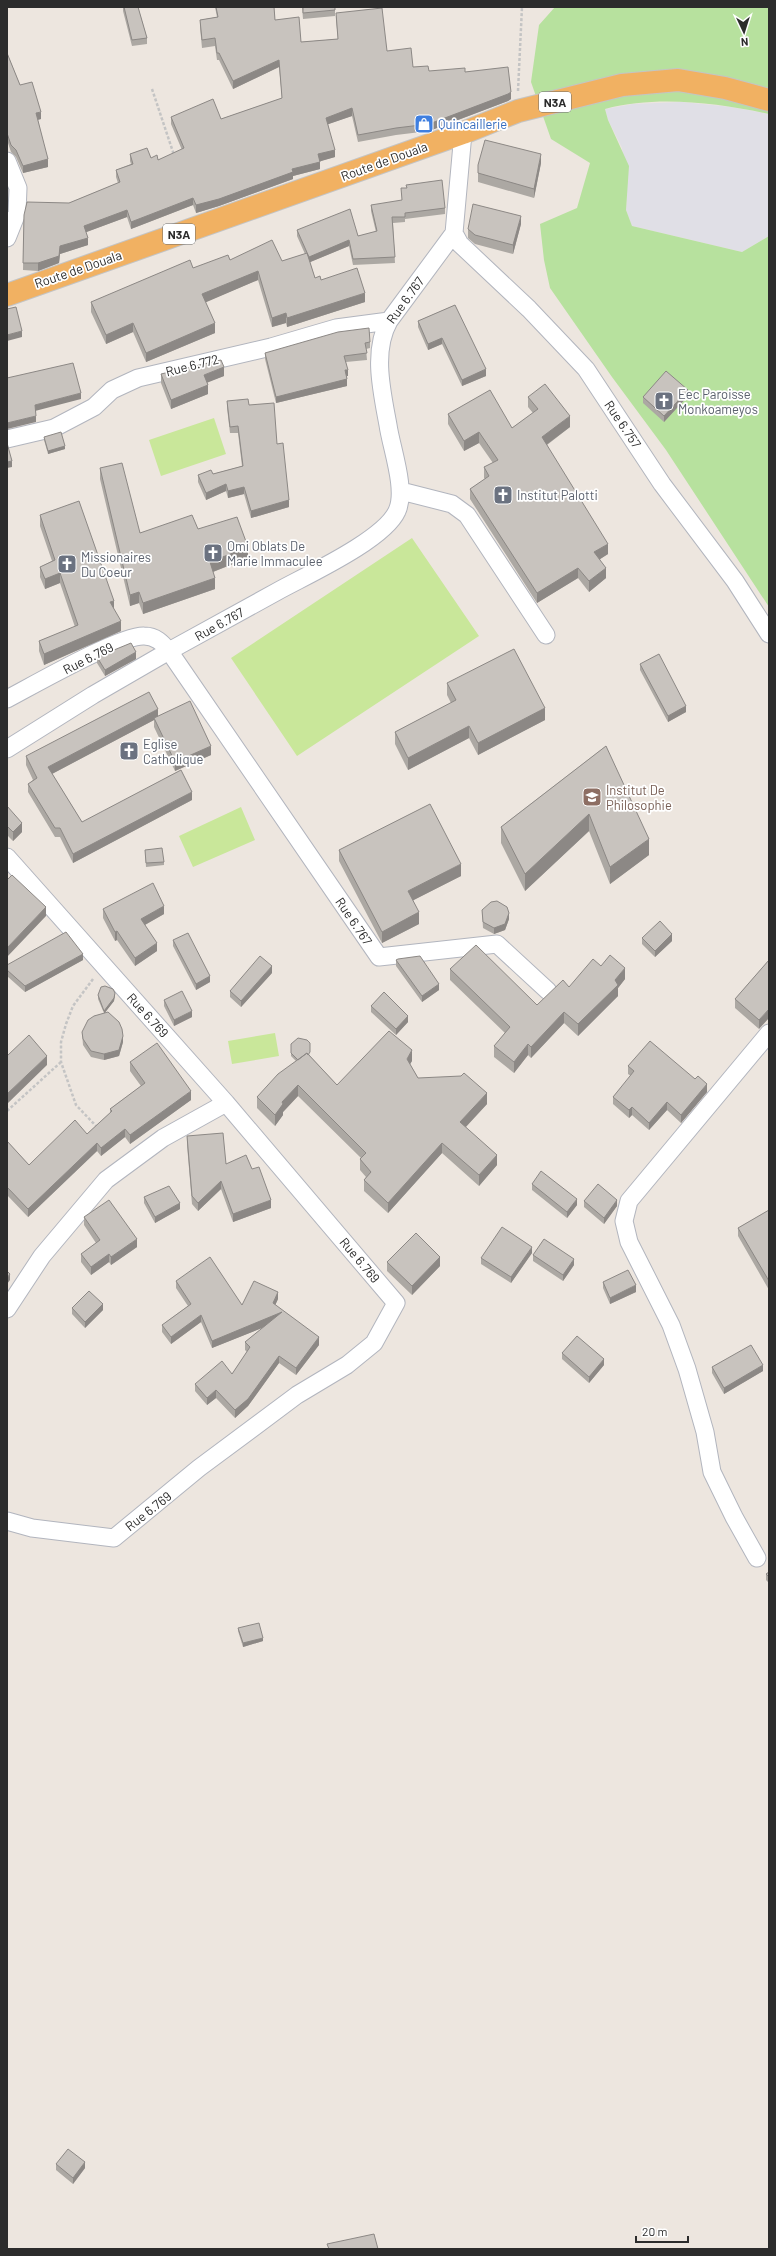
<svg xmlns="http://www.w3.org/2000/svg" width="776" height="2256" font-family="Barlow,sans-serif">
	<rect width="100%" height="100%" fill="#ede6df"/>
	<!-- industrial -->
	<path fill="#e0dfe6" d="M682,102L732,107L769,114V236L742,252L632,226L626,210L627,192L622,148L608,120L605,109L633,104Z"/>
	<!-- green -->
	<path fill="#b7e19e" d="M555,7H769V114C717,103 658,95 605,109L608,120L629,166L626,210L632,226L742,252L769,236V607L666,450L612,377L550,288L544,260L540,224L577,208L590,163L551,139L531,82L539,25Z"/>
	<!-- pitch -->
	<path fill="#c9e79a" d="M214,418L226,454L161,476L149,440Z
		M412,538L479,636L297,756L231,658Z
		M241,807L255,840L193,867L179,836Z
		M275,1033L279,1056L232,1064L228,1041Z"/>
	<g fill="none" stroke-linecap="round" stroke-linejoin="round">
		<!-- minor casing -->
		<g stroke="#b2b5be" stroke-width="19">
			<path id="minor" d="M463,133L454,233L389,321C372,351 382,392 388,425C391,447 407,490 397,511C384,540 307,575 278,591C242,611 206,631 169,651L379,957L497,944L548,991
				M7,161L18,188L17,213L7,238
				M454,233L460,244L529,309L586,369L662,484L735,581L769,634
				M7,439L54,428L94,407L112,390L138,378L271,347L336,328L389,321
				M401,491L452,504L467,515L546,635
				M7,699C32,686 120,635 144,636C156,636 162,643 169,651L93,695L7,749
				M7,857L226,1103L396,1303L374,1343L347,1365L297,1395L199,1468L114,1538L32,1528L7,1521
				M7,1309L42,1256L106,1180L163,1138L226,1103
				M757,1558L734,1517L712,1472L705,1432L687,1369L671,1325L629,1242L624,1221L629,1201L769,1033"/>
		</g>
		<!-- trunk casing -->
		<g stroke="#c4c4c4" stroke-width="24">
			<path id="trunk" d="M7,295L463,133L518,111L622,85L678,80L725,88L769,100"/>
		</g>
		<!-- path -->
		<path stroke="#c4c4c4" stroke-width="2.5" stroke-dasharray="3 2" stroke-linecap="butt" d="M152,89L174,155
			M518,91L522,7
			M93,979L73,1006L66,1024L61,1042V1062L76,1105L96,1126
			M7,1111L61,1062"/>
		<!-- minor -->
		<use href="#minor" stroke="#fff" stroke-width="17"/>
		<!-- trunk -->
		<use href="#trunk" stroke="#f1b162" stroke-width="22"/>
	</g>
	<!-- wall -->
	<path fill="#aca8a3" d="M123,7H138L147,38V44L132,46L123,11Z
		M215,7H274L275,20L301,42L338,39L336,20V13L387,51L413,67L429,71L465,72L511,99L508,101L429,131L396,135L358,142L352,116L328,124L335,157L320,161V169L293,176V179L219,206L196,213L193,205L131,229L127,217L86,232L88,245L60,254L59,263L38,271L23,270L24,215L69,203L118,183L116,177V170L131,164L130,161V154L151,158L158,160L182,150L171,124V117L221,119L282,98L279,67L233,89L219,60H217L215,46L202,48L200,27V20L217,17Z
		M302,7H335V16L303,19Z
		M7,53L20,85L41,119L38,120L48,167L23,173L16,157L11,152L7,140Z
		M541,163L534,198L478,182V165Z
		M371,205L445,208V214L405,219V222L393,223L395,263L353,265L349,246L310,262L315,278L365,302L287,327L286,323L272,327L258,280L205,302L215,333L146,362L133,332L106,344L91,312V302L193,268L230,260L282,261L305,254L297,236V230L358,236L376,232L371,211Z
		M521,224L513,254L475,244L468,238V229Z
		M455,305L486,376L462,386L442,344L428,350L418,327V321Z
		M370,342V348L366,349L367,360L346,362L348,376H347V386L276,403L265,359V353Z
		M161,374L224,376L207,382L208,394L171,409L161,383Z
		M688,396L664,422L643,403V397Z
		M528,397L570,427L547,445L608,554L600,559L606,578L589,592L578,578L537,603L470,499V489L485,479L484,478V467L493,463L479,443L464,451L448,424V414L512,428L533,413L528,407Z
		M227,401L249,405L277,444L289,507L251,518L244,494L228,498L226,491L206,500L198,482V475L213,474L242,466L238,433H230L227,408Z
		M44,437L65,449L48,454L44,440Z
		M100,468L140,533L198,529L248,558L213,572L215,589L143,614L139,603L130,606L100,479Z
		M40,515L114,609L121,631L44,665L39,651V641L75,627L60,583L45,589L40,577V567L52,561L40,526Z
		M97,657L136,659L105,676L97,663Z
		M640,664L686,712L668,722L640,670Z
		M447,683L545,720L478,755L469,738L408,770L395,744V732L451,703L447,695Z
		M158,716L211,755L175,771L154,727V720L52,774L82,822L192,800L73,863L60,837H55L28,792V784L33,780L26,765V756Z
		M606,746L649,855L610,884L589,831L525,891L501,843V827Z
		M7,806L22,832L13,841L8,836Z
		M145,850L164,862V865L146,867Z
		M339,850L461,876L413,900L419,924L382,943L339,861Z
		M103,909L164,914L145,925L157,951L135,966L117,940L115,941L103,918Z
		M482,910L509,919L505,930L494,934L483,928Z
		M642,938L672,941L655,957L642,944Z
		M173,940L210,982L196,990L173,946Z
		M83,960L25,992L7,976V965Z
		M396,960L439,990L422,1002L396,966Z
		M769,960L759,1029L735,1008V999Z
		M601,966L625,979L618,988V996L578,1036L564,1023L531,1058L528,1055L514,1073L494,1057V1046L505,1033L450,980V969L537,1005L569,987Z
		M272,973L241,1007L230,997V991Z
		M98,995L115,996L114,1001L105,1012L123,1042L119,1056L104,1060L91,1057L83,1045L82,1032L104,1013L98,999Z
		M164,1000L192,1017L174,1026L164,1006Z
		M371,1006L408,1022L396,1035L371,1012Z
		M291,1044L310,1055V1056L337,1085L412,1061L410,1064L418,1078L487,1104L466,1127L497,1165L479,1186L442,1153L388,1213L364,1191V1180L366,1177L360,1170V1159L361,1158L298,1096L283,1112V1115L275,1126L257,1108V1097L296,1061L291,1056Z
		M130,1062L191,1100L130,1144L125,1137L101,1156L97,1151L28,1217L7,1195V1141L29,1165L87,1134L110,1113V1109L141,1086L130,1071Z
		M628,1066L707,1092L681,1123L667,1110L649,1130L632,1115L629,1118L613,1104V1097L631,1076L628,1074Z
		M187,1136L226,1164L271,1208L233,1222L221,1189L198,1211L192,1204L187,1145Z
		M532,1184L577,1205L567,1218L532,1190Z
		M144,1197L180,1209L155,1223L144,1203Z
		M584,1201L617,1206L604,1224L584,1207Z
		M769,1210V1290L738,1236V1228Z
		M84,1217L137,1247L111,1265L109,1262L91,1275L81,1262V1254L96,1243L84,1225Z
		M532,1253L511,1283L481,1264V1258Z
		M533,1255L574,1265L563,1281L533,1261Z
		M387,1262L440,1266L412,1295L387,1271Z
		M176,1281L242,1305L278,1299L275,1305L319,1345L296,1375L279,1363L248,1406L235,1418L216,1398L207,1405L195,1391V1384L232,1374L247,1352L245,1350V1342L264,1327L212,1348L201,1322L171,1344L162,1332V1325L188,1306L176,1288Z
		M603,1282L636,1292L610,1304L603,1288Z
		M72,1308L103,1310L85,1328L72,1314Z
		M562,1353L604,1365L589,1383L562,1359Z
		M712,1367L763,1371L724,1394L712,1373Z
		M769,1572V1583L766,1580V1574Z
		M238,1628L263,1641L243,1647L238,1631Z
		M56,2164L85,2168L73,2184L56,2170Z"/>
	<!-- shaded-wall -->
	<path fill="#8c8885" d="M279,60V67L233,89V81Z
		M511,92V99L508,101L429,131V124Z
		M352,108V116L326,125V118Z
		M41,112V119L36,120V113Z
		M335,150V157L318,162V154Z
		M541,154V163L534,198V189Z
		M48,159V167L23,173V166Z
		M320,162V169L293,176V179L219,206L196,213V205L292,169Z
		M193,198V205L131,229V222Z
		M127,210V217L84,233V226Z
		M521,216V224L513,254V245Z
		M88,238V245L60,254L59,263L38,271V263L60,246Z
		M349,240V246L308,263V257Z
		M258,271V280L202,304V294Z
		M365,293V302L287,327V318Z
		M286,313V323L272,327V318Z
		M133,323V332L106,344V335Z
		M215,323V333L146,362V353Z
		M22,331V337L7,341V335Z
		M442,338V344L428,350V344Z
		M224,367V376L204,384V375Z
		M486,369V376L462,386V380Z
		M345,370H348V376H345Z
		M347,379V386L276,403V397Z
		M208,385V394L171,409V400Z
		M688,390V396L664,422V416Z
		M81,393V399L35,411V405Z
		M36,416V422L7,429V423Z
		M570,416V427L542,448V437Z
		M479,432V443L464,451V441Z
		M65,446V449L48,454V451Z
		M12,461V467L7,468V462Z
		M226,484V491L206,500V493Z
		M244,487V494L228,498V491Z
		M289,500V507L251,518V511Z
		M608,544V554L594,563V552Z
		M248,547V558L210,573V562Z
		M578,568V578L537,603V593Z
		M606,568V578L589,592V581Z
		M60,573V583L45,589V579Z
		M215,578V589L143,614V603Z
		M139,592V603L130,606V595Z
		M114,601V611L110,602Z
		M121,621V631L44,665V654Z
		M136,652V659L105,676V670Z
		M686,706V712L668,722V716Z
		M545,708V720L478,755V743Z
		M158,709V718H154V720L48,776V767Z
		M469,726V738L408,770V758Z
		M211,746V755L175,771V762Z
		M192,792V800L73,863V854Z
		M589,814V831L525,891V874Z
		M22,823V832L13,841V832Z
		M8,827V836L7,837V828Z
		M649,839V855L610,884V867Z
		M461,864V876L408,903V891Z
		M164,906V914L141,927V919Z
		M46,907V916L7,957V948Z
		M419,912V924L382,943V932Z
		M509,913V919L505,930L494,934V928Z
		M117,931V940L115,941V932Z
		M672,934V941L655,957V951Z
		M157,943V951L135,966V958Z
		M83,954V960L25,992V986Z
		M272,966V973L241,1007V1001Z
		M625,968V979L618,988V996L578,1036V1024Z
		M210,976V982L196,990V984Z
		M439,984V990L422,1002V996Z
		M115,993L114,1001L104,1014V1011Z
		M769,1009V1018L759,1029V1020Z
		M192,1011V1017L174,1026V1020Z
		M564,1012V1023L531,1058V1047Z
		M408,1016V1022L396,1035V1029Z
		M123,1036V1042L119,1056L104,1060V1054Z
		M528,1044V1055L514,1073V1062Z
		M412,1050V1061L407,1069V1059Z
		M47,1056V1065L7,1104V1094Z
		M707,1084V1092L681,1123V1115Z
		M298,1085V1096L283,1112V1115L275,1126V1115L282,1102Z
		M191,1091V1100L130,1144V1135Z
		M487,1093V1104L460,1133V1122Z
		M667,1102V1110L649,1130V1123Z
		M632,1107V1115L629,1118V1110Z
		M125,1129V1137L101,1156V1148Z
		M97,1143V1151L28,1217V1209Z
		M442,1143V1153L388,1213V1203Z
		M497,1155V1165L479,1186V1175Z
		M221,1181V1189L198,1211V1203Z
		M577,1199V1205L567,1218V1212Z
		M271,1200V1208L233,1222V1214Z
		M617,1200V1206L604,1224V1218Z
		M180,1203V1209L155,1223V1217Z
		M137,1239V1247L111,1265V1257Z
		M532,1247V1253L511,1283V1277Z
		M109,1254V1262L91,1275V1267Z
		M440,1257V1266L412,1295V1286Z
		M574,1259V1265L563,1281V1275Z
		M10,1274V1280L7,1284V1278Z
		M636,1285V1292L610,1304V1298Z
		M278,1292V1299L273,1310V1303Z
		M103,1304V1310L85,1328V1322Z
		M282,1312V1320L212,1348V1341Z
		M201,1315V1322L171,1344V1337Z
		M319,1337V1345L296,1375V1368Z
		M279,1356V1363L248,1406L235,1418V1410Z
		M604,1359V1365L589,1383V1377Z
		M763,1365V1371L724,1394V1388Z
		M216,1390V1398L207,1405V1398Z
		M263,1638V1641L243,1647V1643Z
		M85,2162V2168L73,2184V2178Z"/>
	<!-- building -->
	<path fill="#c8c3be" stroke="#8c8885" d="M124,7H138L147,38L132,40Z
		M216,7H274L275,20L299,17L301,42L338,39L336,13L382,8L387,51L411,48L413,67L428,66L429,71L465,68V72L508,67L511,92L508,94L429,124L396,128L358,135L352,108L326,118L335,150L318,154L320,162L292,169L293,172L219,199L196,205L193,198L131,222L127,210L84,226L88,238L60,246L59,256L38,263H23L24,215L27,202L69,203L120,182L116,170L133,164L130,154L147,148L151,158L157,155L158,160L184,148L171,117L213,99L221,119L282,98L279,60L233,81L219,53H217L215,38L202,40L200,20L218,17Z
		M303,7H335V10L303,13Z
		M7,53L20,85L32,82L41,112L36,113L48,159L23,166L16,150L11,145L7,133Z
		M485,140L541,154L534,189L478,173V165Z
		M442,180L445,208L405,213V217H392L395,257L353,259L349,240L309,257L297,230L350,209L358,236L377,231L371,205L402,200L401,188H407L406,185Z
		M473,204L521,216L513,245L475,235L468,229Z
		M272,240L282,261L307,253L315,278L320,276L321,280L357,268L365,293L287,318L286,313L272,318L258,271L202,294L215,323L146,353L133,323L106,335L91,302L190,260L193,268L228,255L230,260Z
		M455,305L486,369L462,380L442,338L428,344L418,321Z
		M16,307L22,331L7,335V309Z
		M369,328L370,342L365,343L367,353L344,356L348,370H345L347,379L276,397L265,353L338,332Z
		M221,360L224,367L204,375L208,385L171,400L161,374Z
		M73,363L81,393L35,405L36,416L7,423V378Z
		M666,371L688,390L664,416L643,397Z
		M545,384L570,416L542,437L608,544L594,552L606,568L589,581L578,568L537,593L470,489L489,476L484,467L498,460L479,432L464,441L448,414L490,390L512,428L538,409L528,397Z
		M248,399L249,405L274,403L277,444L283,443L289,500L251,511L244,487L228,491L226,484L206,493L198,475L211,470L213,474L243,466L238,426L230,427L227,401Z
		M61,432L65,446L48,451L44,437Z
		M7,443L12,461L7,462Z
		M122,463L140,533L192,515L198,529L237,517L248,547L210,562L215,578L143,603L139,592L130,595L100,468Z
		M79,501L114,601L110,602L121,621L44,654L39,641L78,625L60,573L45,579L40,567L55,560L40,515Z
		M131,643L136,652L105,670L97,657Z
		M514,649L545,708L478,743L469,726L408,758L395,732L456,700L447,683Z
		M659,654L686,706L668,716L640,664Z
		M149,692L158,709L48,767L82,822L181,770L192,792L73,854L60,828H55L28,784L37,778L26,756Z
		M190,701L211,746L175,762L154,718Z
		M606,746L649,839L610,867L589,814L525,874L501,827Z
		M430,804L461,864L408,891L419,912L382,932L339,850Z
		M7,806L22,823L13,832L8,827L7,828Z
		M162,848L164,862L146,863L145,850Z
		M12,875L46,907L7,948V880Z
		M153,883L164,906L141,919L157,943L135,958L117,931L115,932L103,909Z
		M497,901L507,907L509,913L505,924L494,928L483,922L482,910L491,902Z
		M660,921L672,934L655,951L642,938Z
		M66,932L83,954L25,986L7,970V965Z
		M188,933L210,976L196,984L173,940Z
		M476,945L537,1005L563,980L569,987L593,959L601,966L610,955L625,968L615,980L618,985L578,1024L564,1012L531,1047L528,1044L514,1062L494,1046L510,1027L450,969Z
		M260,956L272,966L241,1001L230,991Z
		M420,956L439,984L422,996L396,960L398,959Z
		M769,960V1009L759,1020L735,999Z
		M105,986L113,989L115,993L114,998L104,1011L98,995L101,987Z
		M182,991L192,1011L174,1020L164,1000Z
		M384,992L408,1016L396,1029L371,1006Z
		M108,1012L119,1022L122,1029L123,1036L119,1050L104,1054L91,1051L83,1039L82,1032L88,1020L94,1016Z
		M389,1031L412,1050L407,1059L418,1078L461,1076L464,1073L487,1093L460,1122L497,1155L479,1175L442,1143L388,1203L364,1180L371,1172L360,1159L366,1153L298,1085L282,1102L283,1104L275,1115L257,1097L278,1074L307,1053L337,1085Z
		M29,1035L47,1056L7,1094V1056Z
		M298,1038L307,1040L310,1043V1052L308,1055L307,1053L298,1060L291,1053V1044Z
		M650,1041L695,1079L698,1076L707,1084L681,1115L667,1102L649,1123L632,1107L629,1110L613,1097L634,1071L628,1066Z
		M157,1043L191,1091L130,1135L125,1129L101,1148L97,1143L28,1209L7,1187V1141L29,1165L75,1120L87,1134L112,1111L110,1109L145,1083L130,1062Z
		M223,1133L226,1164L246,1155L252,1169L259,1167L271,1200L233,1214L221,1181L198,1203L192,1196L187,1136Z
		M541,1171L577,1199L567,1212L532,1184Z
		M598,1184L617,1200L604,1218L584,1201Z
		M169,1186L180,1203L155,1217L144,1197Z
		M109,1200L137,1239L111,1257L109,1254L91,1267L81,1254L100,1240L84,1217Z
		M769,1210V1281L738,1228Z
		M502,1227L532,1247L511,1277L481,1258Z
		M416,1233L440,1257L412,1286L387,1262Z
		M544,1239L574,1259L563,1275L533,1255Z
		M210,1257L242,1305L254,1281L278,1292L273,1303L319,1337L296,1368L279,1356L248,1399L235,1410L216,1390L207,1398L195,1384L222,1361L232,1374L250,1347L245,1342L282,1312L212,1341L201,1315L171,1337L162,1325L191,1304L176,1281Z
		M628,1270L636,1285L610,1298L603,1282Z
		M7,1271L10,1274L7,1278Z
		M89,1291L103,1304L85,1322L72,1308Z
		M577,1336L604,1359L589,1377L562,1353Z
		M751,1345L763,1365L724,1388L712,1367Z
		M769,1572V1577L766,1574Z
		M259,1623L263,1638L243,1643L238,1628Z
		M68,2149L85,2162L73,2178L56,2164Z
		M374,2234L378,2249H329L327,2244Z"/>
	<!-- icons -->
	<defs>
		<g id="shop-square" transform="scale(1)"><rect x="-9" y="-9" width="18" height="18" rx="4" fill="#3f7fe0" stroke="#fff"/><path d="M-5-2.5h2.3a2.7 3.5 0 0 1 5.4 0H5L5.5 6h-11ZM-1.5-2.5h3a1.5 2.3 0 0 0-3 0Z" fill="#fff"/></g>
		<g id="church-square" transform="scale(1)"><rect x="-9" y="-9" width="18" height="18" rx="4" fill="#6b7280" stroke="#fff"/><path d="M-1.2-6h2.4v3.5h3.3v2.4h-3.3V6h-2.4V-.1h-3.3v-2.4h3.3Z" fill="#fff"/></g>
		<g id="university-square" transform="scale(1)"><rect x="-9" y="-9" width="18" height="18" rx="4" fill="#8d6e63" stroke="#fff"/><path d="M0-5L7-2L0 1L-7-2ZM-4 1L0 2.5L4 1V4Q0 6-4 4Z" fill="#fff"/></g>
	</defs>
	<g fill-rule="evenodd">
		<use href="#shop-square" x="424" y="124"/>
		<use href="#church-square" x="664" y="401"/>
		<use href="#church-square" x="503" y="495"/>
		<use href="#church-square" x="213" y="553"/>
		<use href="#church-square" x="67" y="564"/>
		<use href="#church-square" x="129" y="751"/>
		<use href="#university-square" x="592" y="797"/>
	</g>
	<g text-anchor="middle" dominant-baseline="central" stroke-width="3.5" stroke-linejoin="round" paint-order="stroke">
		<!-- shield labels -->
		<g fill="#fff" stroke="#6b6b6b" stroke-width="1">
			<rect x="539" y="92" width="32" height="20" rx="3"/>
			<rect x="163" y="224" width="32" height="20" rx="3"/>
		</g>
		<g font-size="12" font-weight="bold" fill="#2c2c2c">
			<text x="555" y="102">N3A</text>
			<text x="179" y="234">N3A</text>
		</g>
		<!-- shop labels -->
		<g font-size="13" fill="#366cbe" stroke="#fff" text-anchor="start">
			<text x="438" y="124">Quincaillerie</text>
		</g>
		<!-- street labels -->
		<g font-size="13" fill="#2c2c2c" stroke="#fff">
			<text transform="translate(384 161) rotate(-20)">Route de Douala</text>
			<text transform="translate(78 269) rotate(-19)">Route de Douala</text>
			<text transform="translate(405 300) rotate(-54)">Rue 6.767</text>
			<text transform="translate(192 365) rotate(-14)">Rue 6.772</text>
			<text transform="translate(623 424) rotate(56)">Rue 6.757</text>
			<text transform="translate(219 624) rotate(-29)">Rue 6.767</text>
			<text transform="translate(88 658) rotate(-27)">Rue 6.769</text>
			<text transform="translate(354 921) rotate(56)">Rue 6.767</text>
			<text transform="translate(148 1015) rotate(48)">Rue 6.769</text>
			<text transform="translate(360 1260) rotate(50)">Rue 6.769</text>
			<text transform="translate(148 1511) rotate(-38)">Rue 6.769</text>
		</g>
		<!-- worship labels -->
		<g font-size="13" fill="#5b616d" stroke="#fff" text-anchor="start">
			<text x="678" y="394">Eec Paroisse<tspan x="678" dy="15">Monkoameyos</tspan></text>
			<text x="517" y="495">Institut Palotti</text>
			<text x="227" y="546">Omi Oblats De<tspan x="227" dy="15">Marie Immaculee</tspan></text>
			<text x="81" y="557">Missionaires<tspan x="81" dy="15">Du Coeur</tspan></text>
			<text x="143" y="744">Eglise<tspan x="143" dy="15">Catholique</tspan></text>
		</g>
		<!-- education labels -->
		<g font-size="13" fill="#785e54" stroke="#fff" text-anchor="start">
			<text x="606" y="790">Institut De<tspan x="606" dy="15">Philosophie</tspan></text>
		</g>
	</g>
	<!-- border -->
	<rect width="776" height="2256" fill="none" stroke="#2c2c2c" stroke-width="16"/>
	<!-- north arrow -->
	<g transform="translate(744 32) rotate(176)" stroke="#ffffff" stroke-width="3" paint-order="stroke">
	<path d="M0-3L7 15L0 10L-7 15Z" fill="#2c2c2c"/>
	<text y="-6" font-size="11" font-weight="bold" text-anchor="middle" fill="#2c2c2c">N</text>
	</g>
	<!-- scale -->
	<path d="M636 2236v6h52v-6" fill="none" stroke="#2c2c2c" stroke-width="2"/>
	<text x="642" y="2236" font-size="12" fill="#2c2c2c" stroke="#ffffff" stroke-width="3" paint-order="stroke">20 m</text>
</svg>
